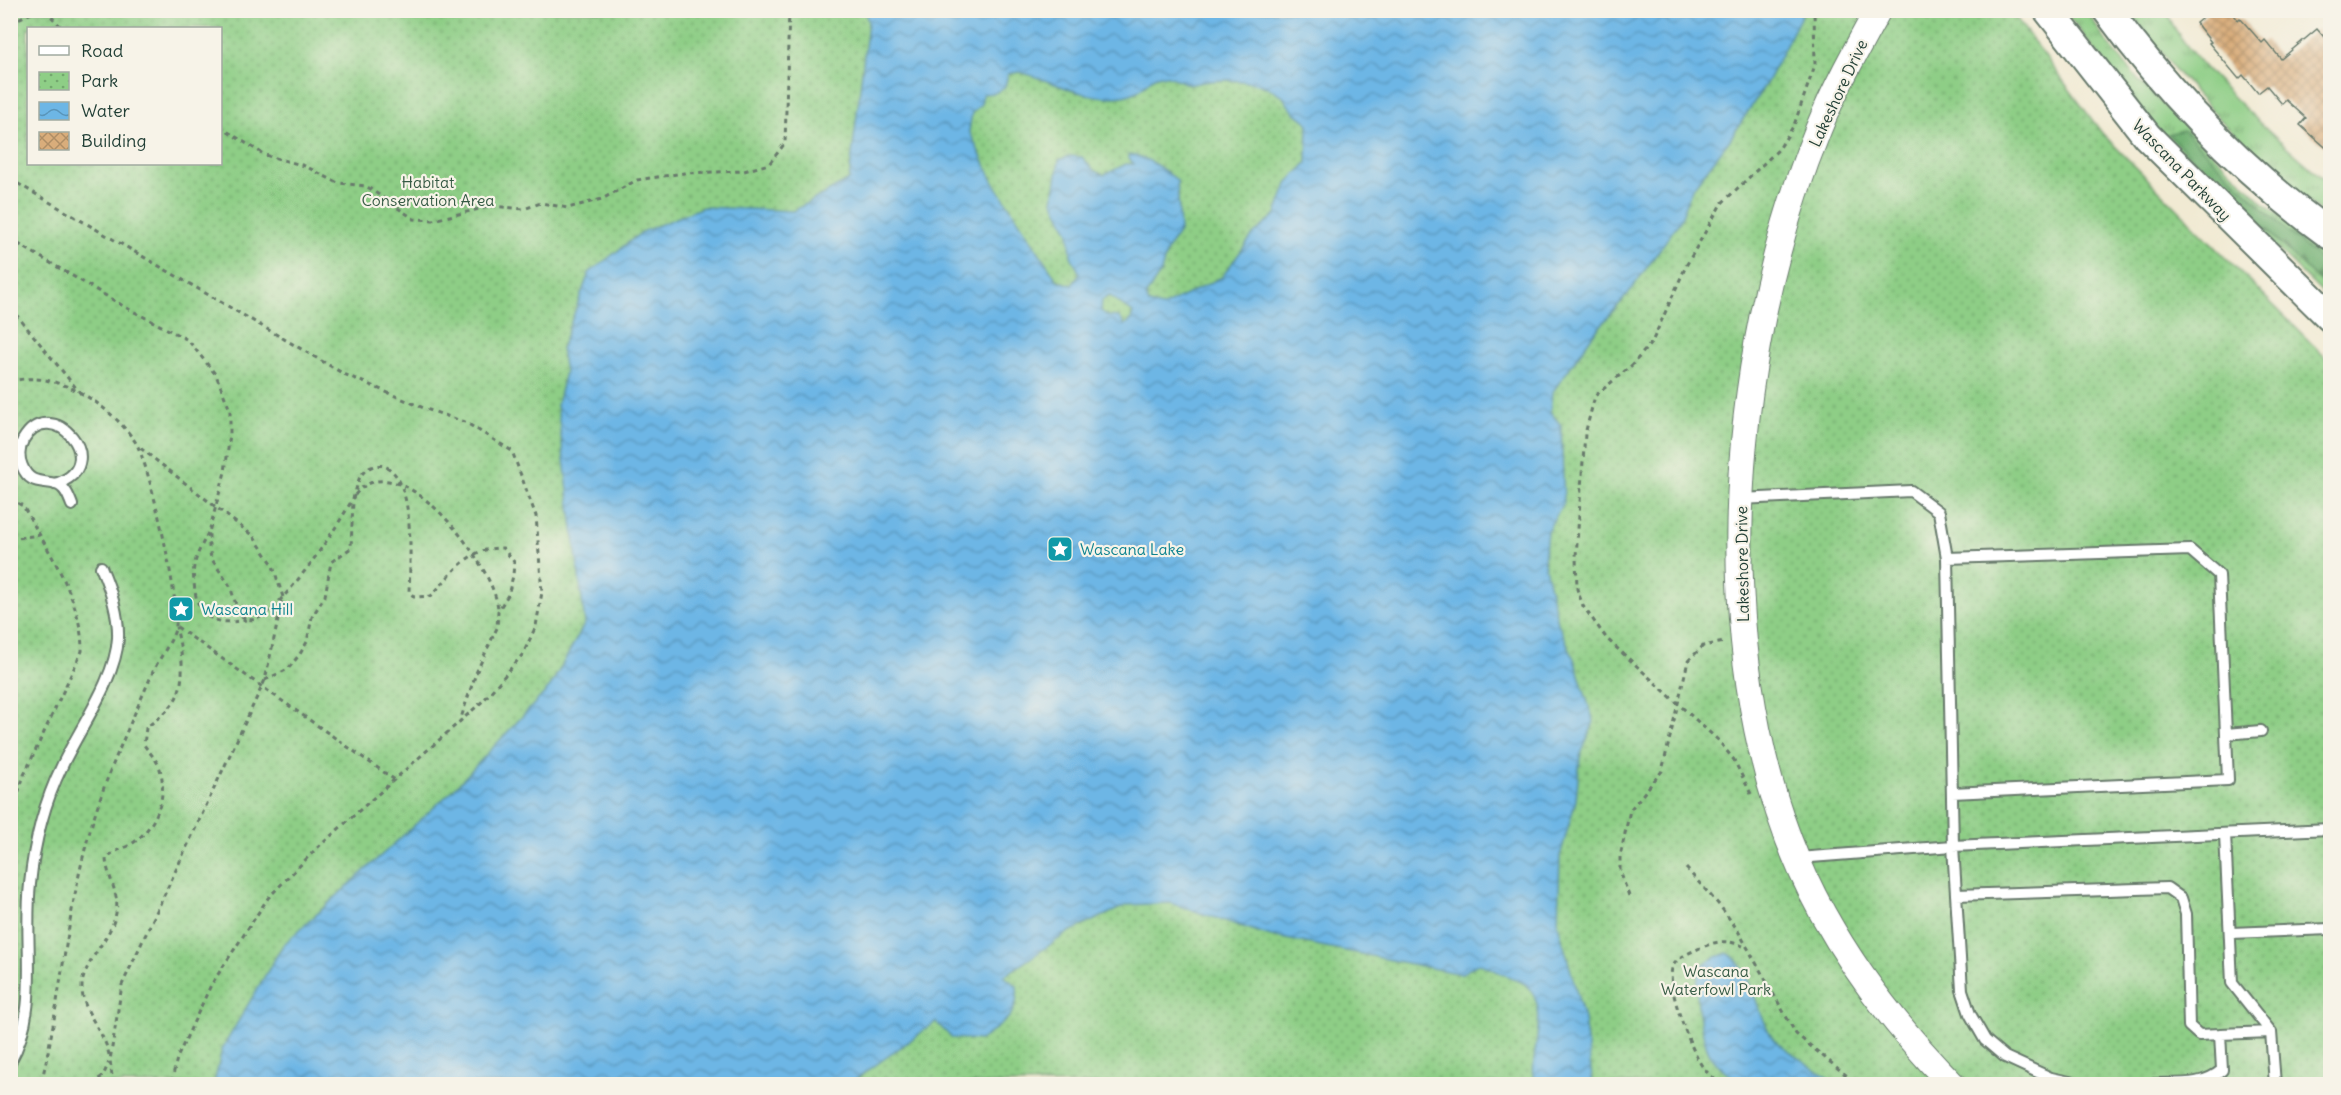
<svg xmlns="http://www.w3.org/2000/svg" width="2341" height="1095" font-family="Delius,sans-serif">
	<defs>
		<pattern id="grass-tufts" width="24" height="20" patternUnits="userSpaceOnUse" patternTransform="scale(1.5)"><rect width="24" height="20" fill="#8ece86"/><path d="M3 7l-1-3M5 7V3M7 7l1-3M15 17l-1-3M17 17v-4M19 17l1-3" fill="none" stroke="#73a86e"/></pattern>
		<pattern id="forest-firs" width="22" height="20" patternUnits="userSpaceOnUse" patternTransform="scale(1.5)"><rect width="22" height="20" fill="#72b173"/><path d="M5 1l3.5 6h-7zM16 11l3.5 6h-7z" fill="#5d915f"/></pattern>
		<pattern id="park-dots" width="8" height="8" patternUnits="userSpaceOnUse" patternTransform="scale(1.5)"><rect width="8" height="8" fill="#8ece86"/><path d="M2 2h.1M6 6h.1" fill="none" stroke="#73a86e" stroke-width="1.8" stroke-linecap="round"/></pattern>
		<pattern id="water-waves" width="16" height="10" patternUnits="userSpaceOnUse" patternTransform="scale(1.5)"><rect width="16" height="10" fill="#6db6e5"/><path d="M0 5q4-4 8 0t8 0" fill="none" stroke="#5995ba"/></pattern>
		<pattern id="building-cross-hatch" width="8" height="8" patternUnits="userSpaceOnUse" patternTransform="scale(1.5)"><rect width="8" height="8" fill="#d9ad7b"/><path d="M0 0l8 8M0 8l8-8" fill="none" stroke="#af8e66"/></pattern>
	</defs>
	<rect width="100%" height="100%" fill="#f7f3e8"/>
	<filter id="ink" filterUnits="userSpaceOnUse"><feTurbulence type="fractalNoise" baseFrequency=".0167" numOctaves="2"/><feDisplacementMap in="SourceGraphic" scale="12" xChannelSelector="R" yChannelSelector="G"/><feConvolveMatrix kernelMatrix="1 2 1 2 8 2 1 2 1" color-interpolation-filters="sRGB"/></filter>
	<filter id="wash" filterUnits="userSpaceOnUse"><feTurbulence type="fractalNoise" baseFrequency=".008" numOctaves="4" result="noise"/><feDisplacementMap in="SourceGraphic" scale="24" xChannelSelector="R" yChannelSelector="G"/><feGaussianBlur stdDeviation="1.35" result="paint"/><feColorMatrix in="noise" values="0 0 0 0 0 0 0 0 0 0 0 0 0 0 0 0 0 1.4 0 .05"/><feComposite in="paint" operator="in"/></filter>
	<g filter="url(#wash)">
		<rect width="100%" height="100%" fill="#f1ead3"/>
		<!-- grass -->
		<path fill="url(#grass-tufts)" stroke="#56865d" stroke-width="1.5" d="M2064,11H2087L2103,37L2138,80L2263,202L2330,255V268L2169,135L2330,292V301L2157,129Z
			M2130,11H2167C2180,58 2291,150 2330,185V220C2255,158 2186,91 2130,11Z"/>
		<!-- forest -->
		<path fill="url(#forest-firs)" stroke="#487754" stroke-width="1.5" d="M2183,130L2286,230L2330,268V292L2168,134Z"/>
		<!-- park -->
		<path fill="url(#park-dots)" stroke="#56865d" stroke-width="1.5" fill-rule="evenodd" d="M10,11H2011L2102,133L2330,362V1084H11ZM28,28H220V164H28Z"/>
		<!-- water -->
		<path fill="url(#water-waves)" stroke="#467a8c" stroke-width="1.5" fill-rule="evenodd" d="M865,11H1800L1802,14L1767,82L1729,141L1692,189L1680,221L1628,294L1592,336L1552,393L1550,412L1561,425L1564,502L1547,531L1544,562L1558,623L1574,659L1594,722L1580,757L1576,800L1560,856L1558,924L1584,1019L1593,1084H1535C1527,1055 1553,1010 1526,985C1523,982 1488,968 1479,963L1461,974L1271,936L1170,903L1127,905L1069,932L1004,976L1017,986C1020,1016 1002,1024 980,1040L952,1038L936,1022L849,1084H214L222,1049L283,945L453,790L550,687L585,623L557,405L565,372L561,349L589,273L642,232L703,207L793,211L849,180L868,22ZM1020,72C1054,81 1086,102 1123,96C1158,90 1142,60 1189,85C1215,78 1259,77 1282,96C1285,99 1287,104 1290,107C1294,113 1302,118 1308,123L1307,163L1288,182L1276,214L1252,236L1222,277L1162,307L1149,304L1146,295L1161,272L1167,250L1180,230L1177,180C1162,169 1148,156 1129,155L1128,158L1134,164H1126L1104,175L1093,170L1082,157L1070,156L1059,160L1053,201L1069,233L1071,256L1080,274L1072,285L1057,280L993,181L969,131L972,113L981,104L983,94L995,93L1005,87L1008,74ZM1110,296L1133,313L1131,320L1125,325L1119,317L1108,316L1101,311L1102,300Z
			M1727,953C1749,961 1758,1019 1774,1040L1835,1084C1812,1085 1773,1089 1752,1084C1737,1082 1719,1068 1711,1056C1701,1040 1691,982 1702,966C1707,959 1719,956 1727,953Z"/>
		<g id="blocks">
			<!-- building -->
			<path fill="url(#building-cross-hatch)" d="M2212,10H2230L2238,20L2240,18L2262,43L2265,40L2281,59L2317,29L2331,45V152L2300,125L2306,118L2286,100L2282,104L2267,86L2258,93L2243,75L2239,79L2209,43L2211,42L2196,23Z"/>
		</g>
	</g>
	<g filter="url(#ink)">
		<use href="#blocks" fill-opacity="0" stroke="#687a6c" stroke-width="1.5"/>
		<g fill="none" stroke-linecap="round" stroke-linejoin="round">
			<!-- service casing -->
			<g stroke="#687a6c" stroke-width="14">
				<path id="service" d="M55,484C115,466 51,391 23,440C19,448 18,457 22,466C30,485 41,480 56,484C65,486 69,497 72,505
					M1740,499L1911,491L1939,512L1947,558L2190,550L2219,575L2226,734L2261,731
					M1947,558L1953,846L1962,990L1970,1014L1985,1040L2005,1057L2051,1078L2079,1084
					M1952,793L2228,780L2226,734
					M2225,834L2232,983L2271,1032L2275,1084
					M1798,858L1953,846L2330,829
					M1956,895L2167,888L2181,898L2186,914L2189,1026L2199,1035L2220,1034
					M2231,933L2330,929
					M10,1062C41,1008 23,944 30,884C34,844 44,803 62,766C79,729 116,679 118,638C119,615 110,588 101,567
					M2152,1084C2177,1083 2203,1087 2222,1070L2220,1034L2271,1032"/>
			</g>
			<!-- tertiary casing -->
			<g stroke="#687a6c" stroke-width="28">
				<path id="tertiary" d="M1878,10C1856,50 1835,88 1818,130C1725,359 1700,691 1823,914C1858,977 1902,1033 1952,1084"/>
			</g>
			<!-- secondary casing -->
			<g stroke="#687a6c" stroke-width="32">
				<path id="secondary" d="M2048,10L2147,136L2330,317
					M2107,10C2170,96 2244,172 2330,235"/>
			</g>
			<!-- path -->
			<path stroke="#687a6c" stroke-width="3" stroke-dasharray="4.5 4.5" stroke-linecap="butt" d="M45,10L62,28
				M10,18H20L39,10
				M220,127L265,155L305,166L338,183L366,186L414,219L433,220L492,206L524,209L541,203L568,208L602,199L637,180L684,173L744,171L769,164L785,143L789,10
				M10,179L344,374L426,409L465,422L512,451L536,516L542,592L536,626L523,654L483,701L316,849L268,898L211,985L177,1058L171,1084
				M10,239L125,307L188,340L216,375L230,410V434L225,472L209,532V547L211,558L230,586L239,614C244,618 249,621 256,619C282,610 340,524 353,498C357,490 357,479 363,473C368,467 377,464 384,466C416,477 410,564 409,591L414,597L431,596C453,573 468,547 503,548L514,562L513,576L508,595L498,611L497,628L476,673L460,721
				M10,307L81,394
				M10,382C55,367 112,406 136,443C150,466 179,598 176,625C174,640 158,659 152,674C133,718 108,771 94,817C67,904 62,996 41,1084
				M355,495C399,438 495,566 498,609
				M10,499L23,506C48,551 82,598 82,651L24,775L10,819
				M208,533C203,543 197,553 195,563C192,571 194,582 195,591C199,621 219,625 246,620
				M10,539L39,535
				M177,627L395,780
				M265,680L288,669L300,654L307,642L312,617L325,596L331,562L351,548L353,501
				M1751,794L1734,760L1718,740L1607,639L1583,606L1577,589L1576,556L1585,434L1595,396L1632,365L1652,342L1686,266L1721,204L1779,149L1794,125L1815,65L1814,10
				M1686,868L1720,906L1737,929L1796,1034L1857,1084
				M1629,896L1620,871V857L1630,810L1662,771L1688,661L1703,646L1724,642
				M109,1055C105,1032 81,1011 82,987C82,963 112,938 116,913C120,893 107,877 106,859C114,849 123,850 133,843C156,827 168,796 160,769C158,761 149,752 144,745L146,728C154,721 165,714 171,706C188,685 182,651 176,627
				M91,1084L103,1076L109,1062
				M113,1084L110,1060L122,985L265,680L283,597L272,563L253,536L139,447
				M1722,1084C1715,1080 1707,1073 1702,1066C1691,1050 1664,982 1673,966C1678,957 1691,952 1700,948C1716,941 1726,939 1743,946"/>
			<!-- service -->
			<use href="#service" stroke="#fff" stroke-width="10"/>
			<!-- tertiary -->
			<use href="#tertiary" stroke="#fff" stroke-width="26"/>
			<!-- secondary -->
			<use href="#secondary" stroke="#fff" stroke-width="28"/>
		</g>
	</g>
	<!-- icons -->
	<defs>
		<g id="sight-square" transform="scale(1.35)"><rect x="-9" y="-9" width="18" height="18" rx="4" fill="#0f9aa8" stroke="#f7f3e8"/><path d="M0-6L1.8-2.2L6-1.7L2.9 1.2L3.7 5.4L0 3.3L-3.7 5.4L-2.9 1.2L-6-1.7L-1.8-2.2Z" fill="#fff"/></g>
	</defs>
	<g fill-rule="evenodd">
		<use href="#sight-square" x="1060" y="549"/>
		<use href="#sight-square" x="181" y="609"/>
	</g>
	<g text-anchor="middle" dominant-baseline="central" stroke-width="4.5" stroke-linejoin="round" paint-order="stroke">
		<!-- street labels -->
		<g font-size="16" fill="#1f3d34" stroke="#f7f3e8">
			<text transform="translate(1838 93) rotate(-65)">Lakeshore Drive</text>
			<text transform="translate(2182 170) rotate(46)">Wascana Parkway</text>
			<text transform="translate(1742 564) rotate(-91)">Lakeshore Drive</text>
		</g>
		<!-- park labels -->
		<g font-size="16" fill="#355a44" stroke="#f7f3e8">
			<text x="428" y="182">Habitat<tspan x="428" dy="18">Conservation Area</tspan></text>
			<text x="1716" y="971">Wascana<tspan x="1716" dy="18">Waterfowl Park</tspan></text>
		</g>
		<!-- culture labels -->
		<g font-size="16" fill="#0d838f" stroke="#f7f3e8" text-anchor="start">
			<text x="1080" y="549">Wascana Lake</text>
			<text x="201" y="609">Wascana Hill</text>
		</g>
	</g>
	<!-- margin -->
	<rect width="2341" height="1095" fill="none" stroke="#f7f3e8" stroke-width="36"/>
	<!-- legend -->
	<rect x="27" y="27" width="195" height="138" fill="#f7f3e8" stroke="#a1aaa0" stroke-width="1.5"/>
	<rect x="39" y="46" width="30" height="9" fill="#ffffff" stroke="#a1aaa0" stroke-width="1.5"/>
	<text x="81" y="57" font-size="18" fill="#1f3d34">Road</text>
	<rect x="39" y="72" width="30" height="18" fill="url(#park-dots)" stroke="#a1aaa0" stroke-width="1.5"/>
	<text x="81" y="87" font-size="18" fill="#1f3d34">Park</text>
	<rect x="39" y="102" width="30" height="18" fill="url(#water-waves)" stroke="#a1aaa0" stroke-width="1.5"/>
	<text x="81" y="117" font-size="18" fill="#1f3d34">Water</text>
	<rect x="39" y="132" width="30" height="18" fill="url(#building-cross-hatch)" stroke="#a1aaa0" stroke-width="1.5"/>
	<text x="81" y="147" font-size="18" fill="#1f3d34">Building</text>
</svg>
